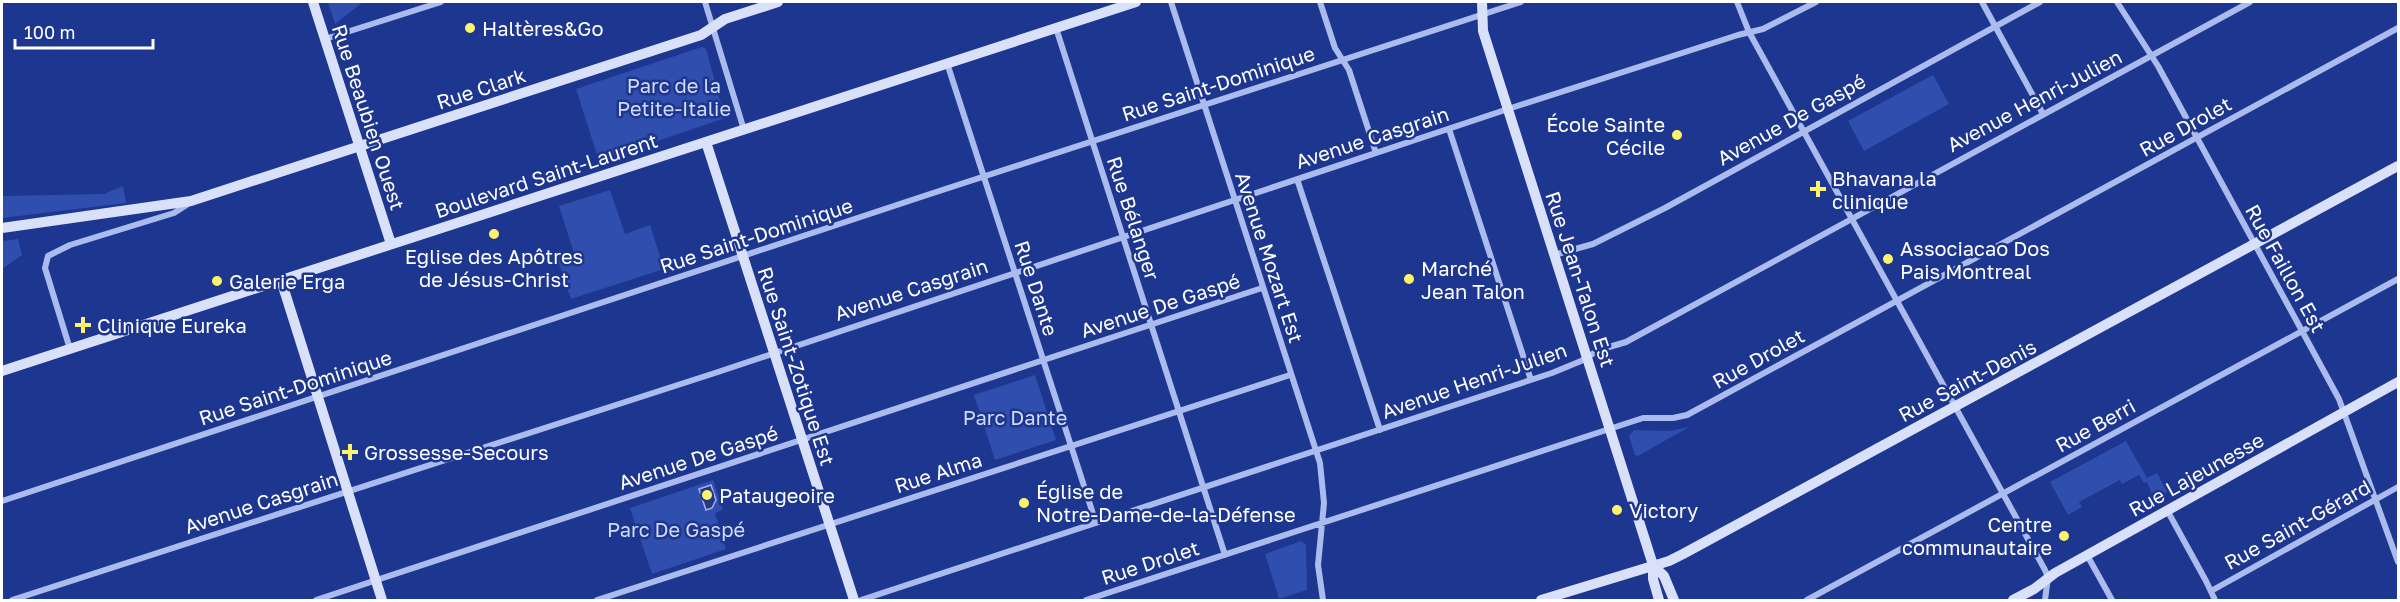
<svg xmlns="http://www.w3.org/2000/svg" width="2400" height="602" font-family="'Golos Text',sans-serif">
	<rect width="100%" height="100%" fill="#1d3690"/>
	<!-- green -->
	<path fill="#304ead" d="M328,2H363L335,24Z
		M702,47L706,49L725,118L599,161L576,89Z
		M1933,75L1949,104L1864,151L1848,121Z
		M123,186L126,203L2,218V196L104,194Z
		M610,190L625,234L650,225L664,269L571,299L557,258L574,253L559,206Z
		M18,239L22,255L2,269V241Z
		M1035,375L1056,440L995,460L974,395Z
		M1689,427L1638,456L1635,455L1629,436L1634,430L1669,431Z
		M2126,441L2147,478L2157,473L2167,492L2154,499L2147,482L2144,483L2139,475L2122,484L2120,480L2079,502L2082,507L2068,515L2050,482Z
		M713,480L723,510L715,513L726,549L652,574L630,508Z
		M1301,541L1306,545L1307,590L1279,599L1265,554Z"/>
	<!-- water -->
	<path fill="#283a7e" stroke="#a0b3ef" stroke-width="1.5" d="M711,485L716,500L712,508L706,510L699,489Z"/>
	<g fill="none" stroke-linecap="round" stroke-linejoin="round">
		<!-- street -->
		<path stroke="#acbbed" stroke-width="6" d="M705,2L744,130
			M1171,2L1320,463L1324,503L1318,565L1323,600
			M1320,2L1335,48L1349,70L1376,153
			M1737,2L1749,32L2045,570L2048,577L2045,600
			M1982,2L2043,114
			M2117,2L2158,66L2339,399L2398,562
			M1056,28L1225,555
			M325,39L441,2
			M947,63L1096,523
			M1449,129L1531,380
			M1297,179L1380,430
			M1554,255L1593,244L1665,208L2040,2
			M70,349L45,268L48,256L70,245L174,213L188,204
			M2,501L927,195L1521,2
			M2167,510L2206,581L2215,600
			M2087,555L2112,600
			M2211,591L2398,487
			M12,600L718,372L1508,109L1738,35L1763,29L1816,2
			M316,600L1262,288
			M597,600L1290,375
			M861,600L1552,373L1581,361L1599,350L1626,342L2250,2
			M1086,600L1643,418H1673L1687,415L2398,28
			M1807,600L2398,279"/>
		<!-- secondary -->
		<path stroke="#d9e0fa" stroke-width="10" d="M313,2L391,244
			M1482,2L1483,31L1653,565V579L1659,600
			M706,142L854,600
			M2,228L191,201L701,35L725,19L778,2
			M281,280L382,600
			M2,371L1136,2
			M1653,565L1664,576L1674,600
			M1541,600L1669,561L1683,554L2398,166
			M2013,600L2034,589L2055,573L2398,382"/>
	</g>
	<!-- markers -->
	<g fill="#fdf36b" stroke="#1d3690" stroke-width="2">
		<circle cx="470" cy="28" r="6"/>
		<circle cx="1677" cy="135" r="6"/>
		<path d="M1815 180h6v6h6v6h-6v6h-6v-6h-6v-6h6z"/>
		<circle cx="494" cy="234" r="6"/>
		<circle cx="1888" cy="259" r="6"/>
		<circle cx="1409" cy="279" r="6"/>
		<circle cx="217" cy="281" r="6"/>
		<path d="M80 316h6v6h6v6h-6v6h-6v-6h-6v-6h6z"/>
		<path d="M347 443h6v6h6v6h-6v6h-6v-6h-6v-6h6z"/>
		<circle cx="707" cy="495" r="6"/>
		<circle cx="1024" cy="503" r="6"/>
		<circle cx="1617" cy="510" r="6"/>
		<circle cx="2064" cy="536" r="6"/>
	</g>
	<g text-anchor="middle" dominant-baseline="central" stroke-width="5" stroke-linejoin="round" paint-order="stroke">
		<!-- poi labels -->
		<g font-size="20" fill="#fff" stroke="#1d3690" text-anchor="start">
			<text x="482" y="28">Haltères&amp;Go</text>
			<text x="1665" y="124" text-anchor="end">École Sainte<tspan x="1665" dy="23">Cécile</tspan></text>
			<text x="1832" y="178">Bhavana la<tspan x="1832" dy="23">clinique</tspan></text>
			<text x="1900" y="248">Associacao Dos<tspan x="1900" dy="23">Pais Montreal</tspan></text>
			<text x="494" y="256" text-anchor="middle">Eglise des Apôtres<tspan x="494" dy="23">de Jésus-Christ</tspan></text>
			<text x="1421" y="268">Marché<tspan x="1421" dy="23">Jean Talon</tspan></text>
			<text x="229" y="281">Galerie Erga</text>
			<text x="97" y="325">Clinique Eureka</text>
			<text x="364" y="452">Grossesse-Secours</text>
			<text x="1036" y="491">Église de<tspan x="1036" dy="23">Notre-Dame-de-la-Défense</tspan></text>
			<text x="719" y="495">Pataugeoire</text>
			<text x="1629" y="510">Victory</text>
			<text x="2052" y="524" text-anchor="end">Centre<tspan x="2052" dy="23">communautaire</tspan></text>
		</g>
		<!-- street labels -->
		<g font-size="20" fill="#fff" stroke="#1d3690">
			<text transform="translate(1218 83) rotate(-18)">Rue Saint-Dominique</text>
			<text transform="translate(481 88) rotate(-18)">Rue Clark</text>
			<text transform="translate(2034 100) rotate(-28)">Avenue Henri-Julien</text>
			<text transform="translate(369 117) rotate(72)">Rue Beaubien Ouest</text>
			<text transform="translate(1791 119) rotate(-29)">Avenue De Gaspé</text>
			<text transform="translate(2185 126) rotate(-29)">Rue Drolet</text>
			<text transform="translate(1372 137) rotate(-18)">Avenue Casgrain</text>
			<text transform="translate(546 175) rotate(-18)">Boulevard Saint-Laurent</text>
			<text transform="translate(1134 218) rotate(72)">Rue Bélanger</text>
			<text transform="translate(756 235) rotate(-18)">Rue Saint-Dominique</text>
			<text transform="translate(1270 257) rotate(72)">Avenue Mozart Est</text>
			<text transform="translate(2286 268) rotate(61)">Rue Faillon Est</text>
			<text transform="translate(1581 279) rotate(72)">Rue Jean-Talon Est</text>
			<text transform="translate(1037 288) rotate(72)">Rue Dante</text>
			<text transform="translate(911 289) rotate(-18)">Avenue Casgrain</text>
			<text transform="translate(1160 305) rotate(-18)">Avenue De Gaspé</text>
			<text transform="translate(1758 358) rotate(-29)">Rue Drolet</text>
			<text transform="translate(797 366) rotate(72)">Rue Saint-Zotique Est</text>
			<text transform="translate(1474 380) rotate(-19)">Avenue Henri-Julien</text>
			<text transform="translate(1967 380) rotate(-28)">Rue Saint-Denis</text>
			<text transform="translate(295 387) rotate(-18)">Rue Saint-Dominique</text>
			<text transform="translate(2095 425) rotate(-29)">Rue Berri</text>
			<text transform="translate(698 457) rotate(-18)">Avenue De Gaspé</text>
			<text transform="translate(938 472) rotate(-18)">Rue Alma</text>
			<text transform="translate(2196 474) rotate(-29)">Rue Lajeunesse</text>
			<text transform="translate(261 502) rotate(-18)">Avenue Casgrain</text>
			<text transform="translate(2297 524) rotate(-29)">Rue Saint-Gérard</text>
			<text transform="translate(1150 562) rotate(-18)">Rue Drolet</text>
		</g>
		<!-- park labels -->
		<g font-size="20" fill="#d2dbfa" stroke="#1d3690">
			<text x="674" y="85">Parc de la<tspan x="674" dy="23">Petite-Italie</tspan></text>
			<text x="1015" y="417">Parc Dante</text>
			<text x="676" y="529">Parc De Gaspé</text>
		</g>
	</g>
	<!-- border -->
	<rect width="2400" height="602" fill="none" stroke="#ffffff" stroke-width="6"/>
	<!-- scale -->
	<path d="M15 39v9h138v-9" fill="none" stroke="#ffffff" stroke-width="3"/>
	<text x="24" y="39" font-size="18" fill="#ffffff" stroke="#1d3690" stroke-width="4.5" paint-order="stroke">100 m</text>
</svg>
